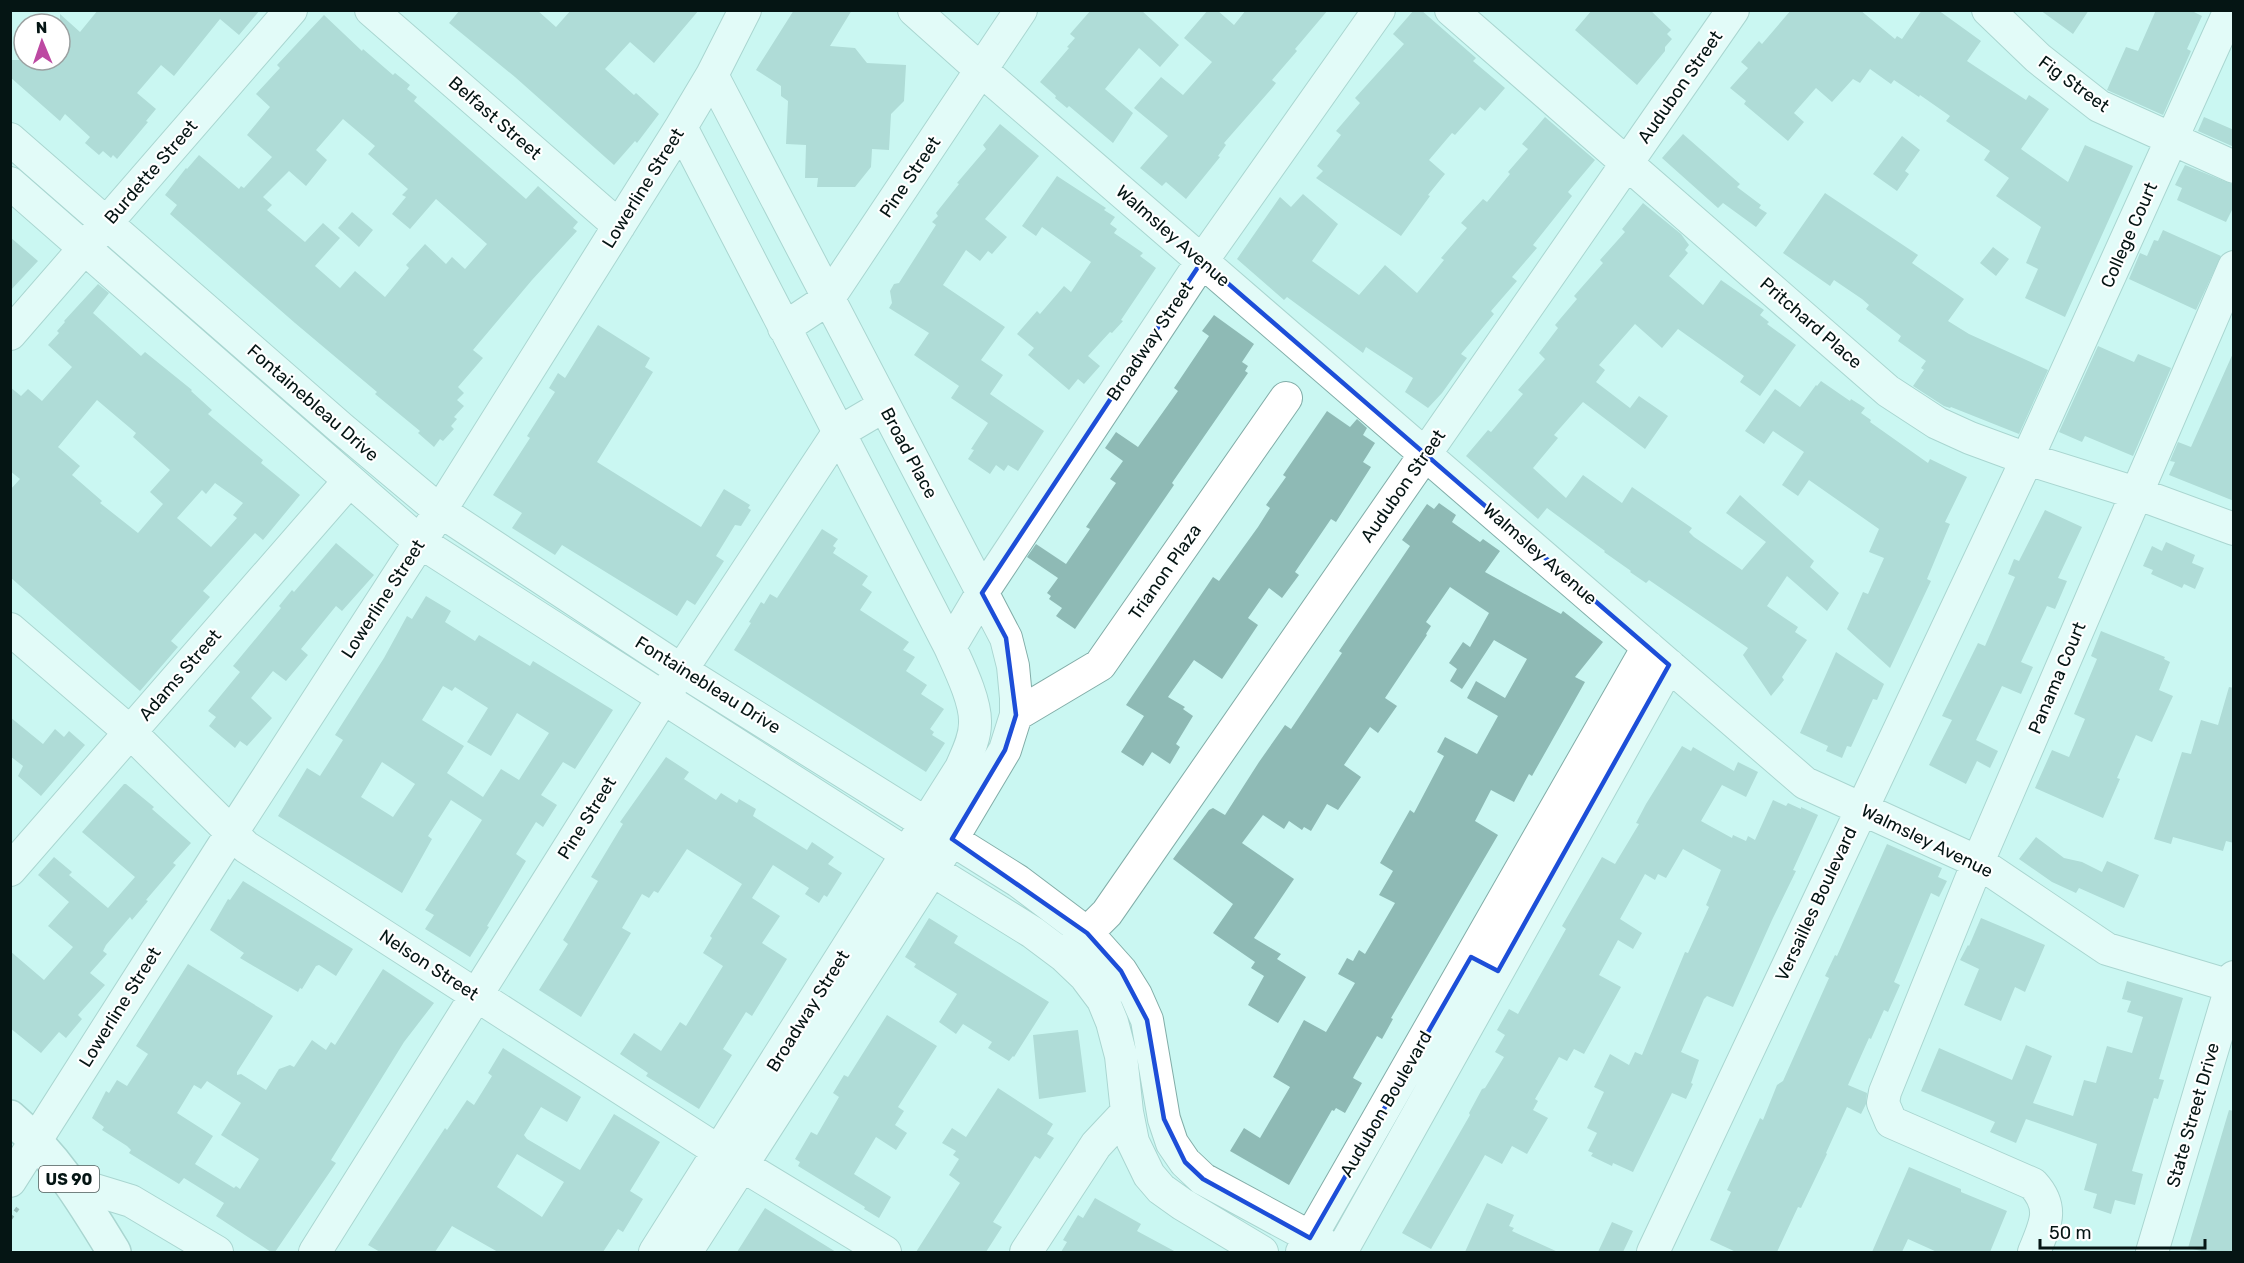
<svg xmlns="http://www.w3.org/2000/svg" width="2244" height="1263" font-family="Rubik,sans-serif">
	<rect width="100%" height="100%" fill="#caf7f2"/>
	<!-- building -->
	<path fill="#8ebab5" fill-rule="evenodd" d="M98,10H260L239,35L220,19L174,76L161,65L137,93L156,109L146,121L148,122L117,159L113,155L111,158L103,151L99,155L85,143L90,137L65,114L60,121L10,77V60H60V14L80,32Z
		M460,10H537L556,27L571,10H699L654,63L630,42L605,69L634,95L636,93L659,114L637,143L635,141L614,165L515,77L449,23Z
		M794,10H852L830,46L855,48L867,63L906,65L904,101L891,114L889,150L872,149L871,167L855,187H817L818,178H805L806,145L786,144L788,101L781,96V86L756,70Z
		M1091,10H1141L1179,45L1160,67L1139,48L1105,89L1133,113L1113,143L1069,106L1067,108L1055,98L1056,96L1040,82L1069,48L1067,47L1075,38L1070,34Z
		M1208,10H1217L1234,25L1246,10H1328L1301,42L1295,49L1297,51L1272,80L1276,83L1273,87L1224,143L1226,145L1218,156L1220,157L1186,199L1166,182L1162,186L1140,168L1168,136L1134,108L1161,77L1183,95L1212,62L1184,38Z
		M1414,10H1421L1476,58L1473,61L1505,88L1485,111L1480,107L1455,135L1452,133L1429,160L1445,174L1428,195L1430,196L1401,236L1316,178L1323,171L1317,166L1341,135L1336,131L1360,103L1355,98L1404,44L1393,34Z
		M1592,10H1650L1671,30L1667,34L1672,39L1665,47V51L1637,85L1575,30Z
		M1791,10H1860L1895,39L1897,36L1902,39L1922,10H1938L1981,41L1967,61L2026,100L2029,95L2049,109L2021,149L2068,182L2085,145L2133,166L2065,317L2025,298L2038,269L2026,263L2041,227L1996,196L2009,178L1984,160L1990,151L1946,121L1950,116L1920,95L1919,97L1894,80L1891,84L1870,69L1860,83L1853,79L1832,102L1816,88L1794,113L1804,122L1788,141L1744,104L1746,101L1730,88L1748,68L1741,62L1759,41L1762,44Z
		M2040,10H2089L2073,34Z
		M2156,10H2190L2202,16L2187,49L2191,51L2163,115L2107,90L2126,47L2138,51Z
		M324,15L362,51L363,49L393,75L395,73L410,85L407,89L417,97L414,101L526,199L538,186L578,222L573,228L577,231L532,280L473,350L483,358L458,387L464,393L457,400L464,406L454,417L457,419L451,426L454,429L443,441L440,439L434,447L418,433L420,431L375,394L377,392L295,323L170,214L177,205L165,195L186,168L187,169L199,155L239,189L241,186L244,188L272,157L247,135L270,107L256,94L280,68L277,65ZM343,119L375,146L368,154L408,189L402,195L406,197L392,214L410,229L436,199L487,244L465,269L452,257L446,264L425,244L406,265L409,268L385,297L355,271L340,288L315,266L340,238L323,223L305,242L267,210L272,205L263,197L289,171L306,186L327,160L316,150Z
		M1545,117L1595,160L1568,192L1572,196L1533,245L1537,248L1512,277L1517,281L1491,311L1494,314L1461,354L1467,358L1442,393L1428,408L1405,392L1413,378L1366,347L1363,353L1287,297L1284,300L1237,259L1280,197L1291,207L1303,194L1338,224L1312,261L1359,295L1385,265L1417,293L1444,260L1441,258L1467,228L1461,223L1483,199L1487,202L1510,174L1508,172L1528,149L1522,144Z
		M2204,117L2234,130V147L2198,131Z
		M1000,124L1039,156L985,219L1007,237L992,254L988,251L980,261L966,250L943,285L1005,327L981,360L1003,375L990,394L1044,431L1018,471L1008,465L1004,471L996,465L990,474L968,459L974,450L971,449L988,423L951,398L959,386L914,355L929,333L889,308L892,303L890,291L894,284L899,283L936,225L932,222L938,216L936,213L959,184L957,183L986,149L983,145Z
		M1683,134L1740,184L1737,187L1761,205L1759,208L1767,213L1756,227L1723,203L1718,208L1662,158Z
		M1902,136L1920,150L1905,171L1909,174L1897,191L1873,174Z
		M2185,165L2234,185V206L2226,222L2177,200L2182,188L2175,185Z
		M1057,176L1106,208L1104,210L1115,217L1110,224L1117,229L1114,233L1143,253L1140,256L1156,268L1121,320L1123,321L1112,333L1110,332L1088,356L1100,366L1084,384L1078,379L1069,390L1028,355L1034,348L1017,334L1037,311L1040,314L1064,286L1071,292L1091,262L1042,227L1036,236L1022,226Z
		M1825,193L1918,255L1912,263L1964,299L1948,321L1969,334L2048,370L2019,434L1951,407L1950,408L1944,406L1913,386L1924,370L1921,368L1926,361L1898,341L1901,336L1866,309L1869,305L1862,299L1834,280L1830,286L1783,253Z
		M1643,203L1681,234L1689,245L1685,250L1688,253L1669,276L1703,305L1721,280L1764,310L1760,315L1769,322L1767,324L1796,345L1760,396L1740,382L1744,376L1678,329L1662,348L1635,324L1599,365L1605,370L1596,382L1630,408L1639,396L1668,416L1645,449L1583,402L1554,435L1558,438L1533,468L1566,498L1583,475L1622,503L1632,487L1692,528L1689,532L1694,537L1742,570L1766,542L1726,513L1740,495L1814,561L1810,567L1839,593L1827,611L1787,576L1767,606L1798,627L1795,632L1807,640L1782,677L1784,680L1771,696L1743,655L1748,648L1649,580L1646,583L1630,572L1631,571L1604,552L1605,551L1547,508L1538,519L1466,456L1488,430L1491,432L1523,394L1518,390L1545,359L1539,353L1558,328L1555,325L1577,299L1574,296L1603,263L1600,260L1625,232L1622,229Z
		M352,212L373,230L359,247L338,228Z
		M2163,230L2221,256L2196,310L2129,279L2140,253L2147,256L2154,240L2158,241Z
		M10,237L38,261L10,291Z
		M1993,247L2009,259L1996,276L1980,263Z
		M98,284L109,293L93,313L141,356L145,352L192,390L191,391L212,410L208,414L263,460L261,463L300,495L263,540L255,533L203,591L210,597L171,641L178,647L140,691L10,577V490L20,479L10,471V387L21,396L28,389L42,401L72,367L48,345L59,333L57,331L65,322L64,321ZM97,400L136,433L133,437L170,470L150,492L163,504L138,533L100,503L102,501L72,475L80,466L58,447ZM215,483L243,503L233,515L237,518L211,547L177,518L202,490L206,494Z
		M1214,315L1254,344L1242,362L1248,366L1245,371L1248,373L1174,480L1172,483L1174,485L1075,629L1056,616L1062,608L1049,599L1051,596L1047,593L1058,578L1027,557L1036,544L1066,564L1090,529L1086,527L1116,483L1110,479L1123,461L1105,448L1116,432L1138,447L1178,391L1174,388L1209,336L1202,331Z
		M598,325L650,358L645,367L653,372L597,462L701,527L724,489L750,505L748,508L751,510L741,526L735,525L716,556L724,561L695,605L687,600L677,616L562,545L555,555L512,528L522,513L493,495L530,438L527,436L555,392L549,388L558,373L565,378Z
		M2098,346L2134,362L2138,354L2171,368L2133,456L2085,436L2082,442L2059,432Z
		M2234,351V501L2169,475L2175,462L2170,461L2178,442L2191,447Z
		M1821,381L1850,401L1851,399L1865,408L1861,413L1871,420L1870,422L1928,463L1930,459L1967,477L1945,522L1950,524L1927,579L1931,581L1890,668L1847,629L1863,592L1868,594L1884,558L1869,552L1879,529L1809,480L1798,496L1782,485L1804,452L1773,431L1764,444L1745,431L1775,389L1800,407L1816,385L1817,386Z
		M1327,411L1350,427L1357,419L1367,428L1363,435L1375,443L1363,462L1371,467L1336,522L1331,519L1295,572L1299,575L1282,598L1269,588L1248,618L1258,625L1222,679L1194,660L1168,697L1185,707L1183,709L1193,716L1176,744L1180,747L1170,764L1152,752L1143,766L1121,752L1144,716L1126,705L1213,577L1219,581L1258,527L1270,508L1266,505L1286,477L1283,475Z
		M1439,503L1456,515L1452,522L1480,542L1483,539L1500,551L1485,572L1561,614L1563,611L1603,642L1575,677L1585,682L1532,776L1529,774L1514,802L1491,790L1475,821L1498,835L1391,1018L1393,1019L1382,1039L1377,1036L1355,1074L1353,1078L1362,1083L1345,1113L1336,1108L1334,1111L1332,1110L1289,1185L1230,1151L1244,1128L1260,1138L1290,1087L1273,1077L1304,1020L1326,1032L1355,983L1338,974L1347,958L1353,961L1359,950L1365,954L1395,903L1379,895L1393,871L1380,863L1410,810L1414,813L1444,756L1437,752L1445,737L1477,754L1498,716L1467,698L1476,681L1505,698L1527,659L1494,640L1462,689L1450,681L1457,669L1449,663L1463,642L1470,647L1489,613L1450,587L1426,622L1431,626L1426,634L1427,635L1385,698L1397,706L1378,733L1370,727L1344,765L1361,777L1338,810L1327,804L1311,831L1304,827L1302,830L1289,821L1284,829L1263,815L1242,843L1294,879L1254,938L1281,954L1277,959L1306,977L1278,1023L1248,1005L1264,976L1251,968L1255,962L1213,933L1233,904L1173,859L1209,810L1213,808L1225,815L1259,762L1285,725L1291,729L1342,653L1339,651L1410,546L1402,540L1427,504L1434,509Z
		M2045,510L2082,527L2058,578L2067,581L2055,609L2047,606L2021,662L2033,667L2021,694L2002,686L1976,740L1998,751L1990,768L1977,761L1966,784L1929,765L1952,720L1942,716L1978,643L1985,646L2015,577L2008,574L2014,559L2019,561Z
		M822,529L838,539L833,546L836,548L833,553L868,576L862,585L872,592L860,610L909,642L903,650L915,657L906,671L927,685L921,694L944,709L930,729L934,732L932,735L945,743L926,772L734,650L751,623L749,622L761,602L764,604L770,594L777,598Z
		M2166,542L2195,555L2192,563L2204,568L2195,589L2184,584L2182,588L2151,574L2153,570L2143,566L2152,546L2162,551Z
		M336,543L374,575L342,611L336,606L301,649L308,655L286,681L273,671L251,698L272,718L247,746L240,741L235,748L209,726L216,717L208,711L240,672L233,666L281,608L279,606L292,590L294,592Z
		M426,596L451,611L445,622L475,641L479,635L530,666L533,661L613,710L575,769L563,762L541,795L557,805L543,827L536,822L516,854L526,861L487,926L489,927L470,957L425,929L434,915L425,910L482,820L451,800L428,836L432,839L402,893L278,816L307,768L320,776L343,740L335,735L384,658L407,616L412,619ZM443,686L452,691L455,687L488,708L467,742L491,756L517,713L549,733L519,780L501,769L483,797L447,773L464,746L422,720ZM382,762L415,784L393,817L361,797Z
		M2101,631L2165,657L2164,659L2170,662L2159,690L2173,696L2152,742L2136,735L2117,778L2120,779L2103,818L2035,788L2052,750L2069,757L2085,719L2074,714L2097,659L2091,656Z
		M1836,652L1884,684L1877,700L1873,699L1851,747L1847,746L1842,758L1826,751L1828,746L1800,733Z
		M2229,687L2234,688V843L2226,841L2223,851L2173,837L2171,844L2154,839L2182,752L2191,754L2201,720L2218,725Z
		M10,717L43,744L55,729L64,737L69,731L85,745L41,796L18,776L23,766L10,756Z
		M1682,746L1691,751L1693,747L1734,771L1738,762L1758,772L1746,797L1722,785L1701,821L1732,838L1733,835L1746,841L1748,836L1755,840L1773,800L1786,806L1788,803L1801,809V807L1818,815L1793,870L1796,871L1772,920L1733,1007L1707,996L1704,999L1681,1052L1699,1060L1691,1083L1693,1084L1686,1099L1672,1093L1633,1172L1613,1163L1612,1166L1591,1156L1593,1153L1588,1151L1597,1133L1587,1128L1604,1092L1594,1087L1610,1054L1629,1065L1635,1052L1642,1055L1685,952L1688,953L1709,907L1706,905L1721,870L1683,849L1666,878L1658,874L1655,880L1645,874L1620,919L1642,933L1633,949L1618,940L1599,975L1621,987L1584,1054L1574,1049L1567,1061L1559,1057L1535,1099L1538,1101L1533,1110L1548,1118L1527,1154L1512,1146L1502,1164L1485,1155L1431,1249L1402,1233L1470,1115L1469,1113L1482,1089L1485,1088L1504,1057L1495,1052L1505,1035L1497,1030L1509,1009L1518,1014L1566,929L1562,926L1602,857L1615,864L1639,824L1636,823L1646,804Z
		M666,757L689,772L684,779L716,800L721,793L737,803L739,799L756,809L753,816L807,850L812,842L834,857L828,864L842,873L827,897L824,895L819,903L805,894L809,888L773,865L752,898L780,916L762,943L787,959L752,1016L746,1012L723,1049L732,1055L699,1109L646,1076L648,1073L620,1054L634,1033L661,1051L680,1022L686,1026L723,966L703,953L712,938L710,936L742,884L687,849L658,893L654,891L649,898L642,894L622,928L631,933L581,1017L539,990L568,944L563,940L598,881L591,877L623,824L620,822Z
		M124,784H126L154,807L152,809L191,843L173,863L176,865L146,900L148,901L132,920L130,917L106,945L103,951L107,954L90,973L105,985L78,1015L82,1019L66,1038L59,1032L41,1053L10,1028V951L44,980L73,947L48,926L69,902L38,875L54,857L72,872L69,875L108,908L135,877L82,832Z
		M2036,837L2064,858L2082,862L2102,872L2107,861L2139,875L2124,908L2079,888L2076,893L2052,882L2019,859Z
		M1887,844L1942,868L1938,877L1947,881L1939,897L1931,893L1894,982L1900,985L1888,1012L1884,1010L1871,1039L1869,1038L1848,1085L1867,1093L1866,1104L1861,1114L1847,1107L1826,1153L1827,1154L1801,1208L1798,1207L1777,1252H1736L1710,1240L1731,1192L1727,1190L1760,1118L1763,1120L1777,1085L1783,1081L1829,978L1825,976L1835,955L1837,956Z
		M243,881L353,949L336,976L319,965L316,966L302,989L300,988L298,992L240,958L244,953L210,930L228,899L230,900Z
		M929,918L958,936L954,943L1049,1002L1014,1057L1013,1056L1009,1061L988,1048L992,1042L963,1024L956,1034L939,1022L957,994L914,967L916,964L905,957Z
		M1981,918L2045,945L2025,992L2015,987L2001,1021L1964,1005L1979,969L1960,960L1968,945L1969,946Z
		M188,964L273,1016L237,1072V1075L241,1074L266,1090L279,1069L290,1065L294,1067L312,1040L326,1050L331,1042L335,1045L383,969L434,1003L404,1042L331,1160L336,1163L275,1252H271L216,1216L224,1203L184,1178L179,1184L129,1153L131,1150L127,1146L102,1130L104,1127L92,1118L106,1091L109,1093L117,1080L127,1086L148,1054L136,1046ZM207,1081L241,1103L221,1135L259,1159L240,1189L236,1186L234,1188L195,1164L213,1136L177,1113L194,1085L201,1089Z
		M2127,981L2183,998L2159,1079L2164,1080L2158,1099L2154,1098L2132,1171L2143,1174L2135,1205L2115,1200L2111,1214L2093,1208L2097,1194L2084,1190L2097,1144L2026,1119L2016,1143L1990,1132L1995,1122L1921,1091L1939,1048L2012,1080L2026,1045L2052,1056L2033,1103L2073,1116L2084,1080L2096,1083L2107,1046L2132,1053L2143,1017L2127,1012L2131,1001L2122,999Z
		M887,1015L937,1046L898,1107L904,1111L895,1125L907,1133L896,1150L876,1137L854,1174L891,1197L879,1218L864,1209L865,1207L798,1166L800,1162L795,1159L811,1132L817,1135L839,1097L833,1093L844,1075L848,1077Z
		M1078,1030L1086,1092L1039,1099L1033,1035Z
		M503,1048L581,1097L567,1122L541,1107L524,1135L527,1139L580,1170L614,1114L660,1142L630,1191L643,1199L623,1232L618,1229L603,1252H498L452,1226L435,1252H380L368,1245L445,1128L447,1130L467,1100L474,1105L492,1076L488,1073ZM517,1154L564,1182L542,1217L497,1187Z
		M998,1088L1053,1124L1047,1134L1054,1138L1040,1159L1035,1156L993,1222L1002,1227L986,1252H916L960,1183L949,1175L959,1159L953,1155L956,1151L942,1143L952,1128L966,1137Z
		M2229,1110L2234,1111V1252H2206L2188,1248Z
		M1909,1167L1961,1189V1192L2007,1211L1990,1252H1937L1908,1239L1902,1252H1872Z
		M1095,1198L1141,1224L1137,1231L1176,1252H1061L1067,1242L1063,1240L1078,1215L1083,1218Z
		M1487,1203L1514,1215L1509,1226L1514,1228L1512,1231L1558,1252H1465Z
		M765,1208L836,1252H737Z
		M1612,1222L1633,1231L1623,1252H1598Z"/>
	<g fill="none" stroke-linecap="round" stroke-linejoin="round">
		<!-- minor casing -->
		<g stroke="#82ada8" stroke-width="34">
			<path id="minor" d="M371,10L619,226
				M914,10L981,70L1805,783L1978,862L2107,949L2234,987
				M1451,10L1888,391L1937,423L1970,438L2027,459L2136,493L2234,529
				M1988,10L2038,58L2099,106L2234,167
				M10,139L341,428L440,511L681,670L1018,881L1087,933L1121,971L1136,995L1147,1020L1164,1119L1172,1143L1185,1162L1203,1179L1338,1252
				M10,183L420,542L932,870L1032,932L1064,956L1085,976L1103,1000L1112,1022L1121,1056L1127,1112L1133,1142L1149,1175L1161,1189L1182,1204L1262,1252
				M784,328L828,299L1021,10
				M10,334L291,10
				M10,629L130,732L246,847L720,1152L885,1252
				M950,647L982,593L1202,261L1379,10
				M1016,715L1100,665L1286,398
				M10,870L349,481
				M1072,948L1107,913L1733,10
				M10,1181L220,851L440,511L681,127L712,75L745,10
				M72,1183L131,1201L217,1252
				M315,1252L663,698L838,433L884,406
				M655,1252L961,768C967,754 975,739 975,723C976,701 959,667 950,647L681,127
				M686,1252L952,839L1005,750L1016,715V698L1013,666L1006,638L712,75
				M1026,1252L1096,1145L1127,1112
				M1302,1252L1648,647
				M1341,1252L1669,665
				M1653,1252L2027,459L2230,10
				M2034,1252C2045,1225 2055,1208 2033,1184L1891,1122L1883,1103L1885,1092L1978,862L2234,267
				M2152,1252L2234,977"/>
		</g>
		<!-- major casing -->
		<g stroke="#82ada8" stroke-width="36">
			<path id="major" d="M10,1117C56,1156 83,1201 114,1252"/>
		</g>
		<!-- path -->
		<path stroke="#607d7a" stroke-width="4" stroke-dasharray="4.5 4.5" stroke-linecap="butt" d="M10,1219L20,1205"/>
		<!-- minor -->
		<use href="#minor" stroke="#fff" stroke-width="32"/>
		<!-- major -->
		<use href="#major" stroke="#fff" stroke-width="33"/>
	</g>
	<!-- marked area -->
	<path d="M0 0H2244V1263H0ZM1202,261L1669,665L1498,971L1471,957L1310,1238L1203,1179L1185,1162L1164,1119L1147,1020L1121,971L1087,933L952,839L1005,750L1016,715L1006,638L982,593Z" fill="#caf7f2" fill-opacity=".55" fill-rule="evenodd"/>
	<path fill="none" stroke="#1d4ed8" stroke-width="4.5" stroke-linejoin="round" d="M1202,261L1669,665L1498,971L1471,957L1310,1238L1203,1179L1185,1162L1164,1119L1147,1020L1121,971L1087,933L952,839L1005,750L1016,715L1006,638L982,593Z"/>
	<g text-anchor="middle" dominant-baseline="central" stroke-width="4.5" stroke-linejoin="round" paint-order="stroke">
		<!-- shield labels -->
		<rect fill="#fff" stroke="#505b5a" stroke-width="1.5" x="39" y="1166" width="60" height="26" rx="4.5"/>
		<g font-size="16" font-weight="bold" fill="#051514">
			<text x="69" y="1179">US 90</text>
		</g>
		<!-- street labels -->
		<g font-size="18" fill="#051514" stroke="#fff">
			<text transform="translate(2074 84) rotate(36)">Fig Street</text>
			<text transform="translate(1680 87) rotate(-55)">Audubon Street</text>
			<text transform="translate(495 118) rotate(41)">Belfast Street</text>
			<text transform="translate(151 172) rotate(-49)">Burdette Street</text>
			<text transform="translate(910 177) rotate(-56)">Pine Street</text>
			<text transform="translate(643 188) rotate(-58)">Lowerline Street</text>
			<text transform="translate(2129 235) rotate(-66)">College Court</text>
			<text transform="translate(1173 236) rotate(41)">Walmsley Avenue</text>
			<text transform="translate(1811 323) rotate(41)">Pritchard Place</text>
			<text transform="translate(1150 341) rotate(-56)">Broadway Street</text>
			<text transform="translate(313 403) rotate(41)">Fontainebleau Drive</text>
			<text transform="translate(909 453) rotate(62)">Broad Place</text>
			<text transform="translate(1403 486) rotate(-55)">Audubon Street</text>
			<text transform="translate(1540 554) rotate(41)">Walmsley Avenue</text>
			<text transform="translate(1165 572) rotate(-55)">Trianon Plaza</text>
			<text transform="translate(383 599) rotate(-57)">Lowerline Street</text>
			<text transform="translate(180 675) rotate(-49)">Adams Street</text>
			<text transform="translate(2057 678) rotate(-67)">Panama Court</text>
			<text transform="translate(708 685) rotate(32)">Fontainebleau Drive</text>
			<text transform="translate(587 818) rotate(-58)">Pine Street</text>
			<text transform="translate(1927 841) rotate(26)">Walmsley Avenue</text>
			<text transform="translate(1816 904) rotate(-65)">Versailles Boulevard</text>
			<text transform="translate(429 965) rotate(33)">Nelson Street</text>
			<text transform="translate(120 1007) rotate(-58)">Lowerline Street</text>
			<text transform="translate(808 1011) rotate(-58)">Broadway Street</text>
			<text transform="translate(1386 1104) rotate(-60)">Audubon Boulevard</text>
			<text transform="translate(2193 1115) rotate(-74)">State Street Drive</text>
		</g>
	</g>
	<!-- border -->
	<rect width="2244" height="1263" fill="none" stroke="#051514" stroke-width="24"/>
	<!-- north arrow -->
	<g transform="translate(42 42) rotate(358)"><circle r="28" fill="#ffffff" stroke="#9ba1a1" stroke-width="1.5"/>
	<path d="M0-4.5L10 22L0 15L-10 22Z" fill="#bd49a2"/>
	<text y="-9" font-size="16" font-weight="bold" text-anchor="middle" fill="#051514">N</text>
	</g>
	<!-- scale -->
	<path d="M2040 1239v9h165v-9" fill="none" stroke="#051514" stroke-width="3"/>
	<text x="2049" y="1239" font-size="18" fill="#051514" stroke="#ffffff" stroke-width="4.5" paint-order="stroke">50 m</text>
</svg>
